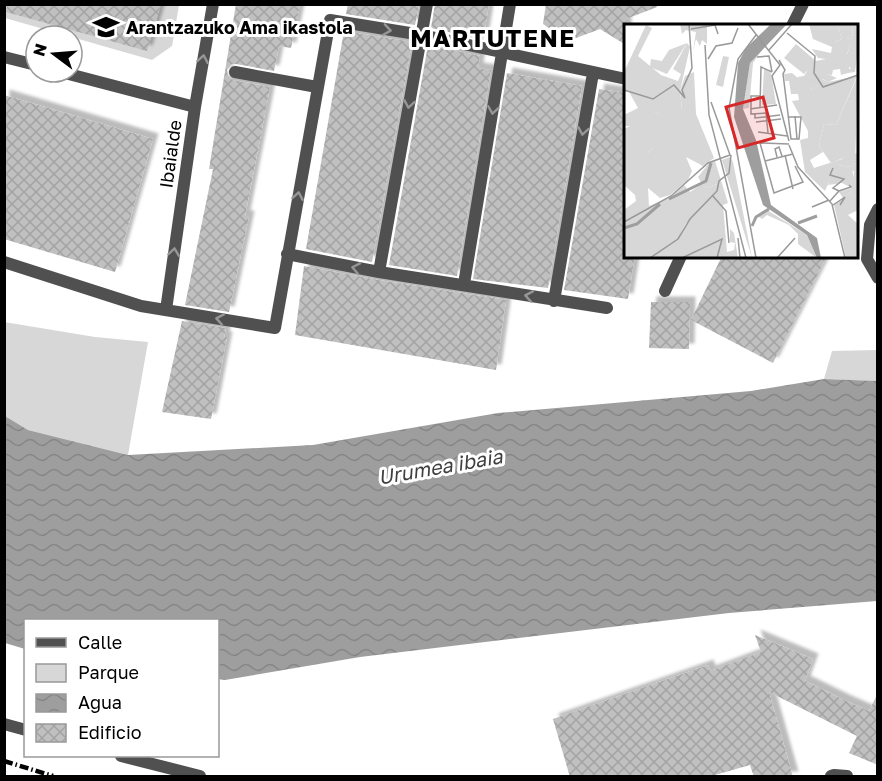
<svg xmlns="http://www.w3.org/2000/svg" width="882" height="781" font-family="'Golos Text',sans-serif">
	<defs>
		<pattern id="water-waves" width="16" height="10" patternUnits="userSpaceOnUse" patternTransform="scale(1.5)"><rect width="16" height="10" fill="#9e9e9e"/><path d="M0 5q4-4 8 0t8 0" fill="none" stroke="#868686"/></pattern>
		<pattern id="building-cross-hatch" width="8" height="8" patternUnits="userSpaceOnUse" patternTransform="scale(1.5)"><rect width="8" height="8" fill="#c0c0c0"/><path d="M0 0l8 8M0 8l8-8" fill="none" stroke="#a3a3a3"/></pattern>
		<filter id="shadow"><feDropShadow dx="5.5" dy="-5.5" stdDeviation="1.5" flood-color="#0004"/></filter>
	</defs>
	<rect width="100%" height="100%" fill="#fff"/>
	<!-- green -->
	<path fill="#d7d7d7" d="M4,5H179L172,46L152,60L5,18Z
		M4,322L95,337L148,342L128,455L28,430L5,416Z
		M877,350V381L824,379L832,351Z"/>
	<!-- water -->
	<path fill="url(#water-waves)" d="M824,379L877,381V601L729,613L360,657L225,680L218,679V620H26L25,649L5,643V416L28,430L128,455L313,445L498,413L751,391Z"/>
	<!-- building -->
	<path fill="url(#building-cross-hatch)" filter="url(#shadow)" d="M7,4H161L147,51L6,12Z
		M236,4H300L291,48L279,46L274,71L236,64H232L227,70L228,75L233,80L270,87L245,216H249L229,312L185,305L213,169H209Z
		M348,4H419L415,25L346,14Z
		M435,4H489L483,40L431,28Z
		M546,4H657V7L626,19V45L600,29L568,41L543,24Z
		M344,31L412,42L372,262L306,249Z
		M428,45L480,56L478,68L491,70L457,276L389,265Z
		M507,73L582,86L548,288L473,279Z
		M599,89L626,93V256H635L628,299L564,290Z
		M4,95L153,139L115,272L4,239Z
		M722,256H827L773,363L691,320Z
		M304,266L378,280L506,300L496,370L295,335Z
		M651,302H690L689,349L649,348Z
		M182,321L226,328L224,337H227L211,419L162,412Z
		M755,635L813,659L805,681L844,700L869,711L878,693V765L849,753L857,736L769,692L793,777H754L750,765L708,777H570L553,719L708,665L710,671L761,652Z"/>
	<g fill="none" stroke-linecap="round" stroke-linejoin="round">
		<!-- pedestrian -->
		<path stroke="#505050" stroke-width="12" d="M502,53L510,4"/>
		<!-- minor -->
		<path stroke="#505050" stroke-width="12" d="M792,26L803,4
			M4,57L36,65
			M61,72L195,107
			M235,72L317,87
			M878,209L870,225L867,259L878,278
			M287,254L379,272L427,4
			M4,262L141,306L275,328L330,20L422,35L626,79
			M379,272L607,308
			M464,284L502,53
			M665,291L681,256
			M554,301L593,73
			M166,310L195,107L213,4
			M4,724L26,730
			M121,756L200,776
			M831,776L834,775L847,776"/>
		<!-- rail -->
		<path stroke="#000" stroke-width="4.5" stroke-dasharray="9 3 1.5 3" stroke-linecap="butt" d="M4,761L53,776"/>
	</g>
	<!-- one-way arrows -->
	<defs><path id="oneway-chevron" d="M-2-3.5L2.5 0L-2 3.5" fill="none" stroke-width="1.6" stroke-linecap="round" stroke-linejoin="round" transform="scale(1.5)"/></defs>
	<g stroke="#969696">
		<use href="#oneway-chevron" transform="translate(387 30) rotate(9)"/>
		<use href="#oneway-chevron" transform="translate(203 59) rotate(-80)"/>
		<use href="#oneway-chevron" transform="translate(409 104) rotate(100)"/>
		<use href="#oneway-chevron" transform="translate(493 110) rotate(99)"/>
		<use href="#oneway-chevron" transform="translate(583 131) rotate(100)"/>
		<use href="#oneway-chevron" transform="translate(298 196) rotate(-80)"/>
		<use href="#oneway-chevron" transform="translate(174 252) rotate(-82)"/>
		<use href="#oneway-chevron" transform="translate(356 268) rotate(-169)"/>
		<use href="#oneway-chevron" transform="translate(529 296) rotate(-170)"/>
		<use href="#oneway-chevron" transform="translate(220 319) rotate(-170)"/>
	</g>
	<!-- icons -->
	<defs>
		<g id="school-bare" transform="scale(2.07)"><path d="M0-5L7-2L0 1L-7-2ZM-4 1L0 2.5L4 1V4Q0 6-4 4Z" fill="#000" stroke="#fff" stroke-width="2.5" paint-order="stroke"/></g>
	</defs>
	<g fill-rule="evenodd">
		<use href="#school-bare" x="106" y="27"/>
	</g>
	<g text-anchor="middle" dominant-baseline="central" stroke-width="6" stroke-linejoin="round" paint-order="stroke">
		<!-- poi labels -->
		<g font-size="18" font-weight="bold" fill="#000" stroke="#fff" text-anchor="start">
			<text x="126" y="27">Arantzazuko Ama ikastola</text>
		</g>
		<!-- street labels -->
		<g font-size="18" fill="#000" stroke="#fff">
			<text transform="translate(170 154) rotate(-82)">Ibaialde</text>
		</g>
		<!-- water labels -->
		<g font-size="20" font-style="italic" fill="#3f3f3f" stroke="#fff">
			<text transform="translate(440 466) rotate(-10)">Urumea ibaia</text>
		</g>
		<!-- district labels -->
		<g font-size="24" font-weight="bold" letter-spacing="1.5" fill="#000" stroke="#fff">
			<text x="493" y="37">MARTUTENE</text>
		</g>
	</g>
	<!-- overview -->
	<g transform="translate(624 24)">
		<rect width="234" height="234" fill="#fff"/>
		<path d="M56,0H83V20L78,16L76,22L72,15L69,27L72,8L62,6L58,10ZM213,0L229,1L228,14L222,15L226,22L223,30L234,25L231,48L224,49L223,45H227L211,18L218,15ZM22,1L28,4L14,32L37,51L54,57L57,50L49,45L63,19L66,23L56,67L58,86L29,89L25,110L30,123L24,129L0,122V105L6,102H1L0,91L14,84L4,66L0,69V48ZM172,20L192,37L202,35L201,49L213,54L204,58L199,55L187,65L180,60L173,53L180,52L184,46L180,50L160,34ZM140,23L129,39L125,84L119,85L126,39ZM99,32L105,33L99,63L92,61ZM140,45L147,49L152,80L138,81ZM234,51L231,139L227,143L215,141L219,134L207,139L195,122L200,100L212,101ZM106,133L109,138L128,234L98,136ZM91,137L104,179L99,181L103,228L110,226L111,219L106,218V205L110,209L114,234H56V210L93,160L82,164L78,159L85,139ZM228,145L231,160L228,167L219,174L215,168L228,164L218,159L204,161L208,149Z" fill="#d7d7d7"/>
		<path d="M185,0H213L218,15L211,18L227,37L224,49L217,51L216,45L209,46L208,51L201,50L199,43L202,35L194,34L188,25L207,29L208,23L189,15ZM229,0H234V25L229,32L223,31L226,22L221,15L228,14ZM63,19L43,50L26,43L27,35L38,37L45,26ZM70,48L72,90L90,134L79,142L62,133L68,147L64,156L46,171L36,174L24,164L25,182L47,173L60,161L66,168L78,160L74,153L85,139L89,149L79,160L82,164L93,160L87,171L93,180L62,199L56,210L69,225L56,234H0V186L12,177L11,171L0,161V122L14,121L24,129L29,124L19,94L28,89L58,85L56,67L61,52ZM168,49L187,65L192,60L184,55L190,51L204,58L233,52L212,101L200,100L195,122L199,128L186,136L190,144L221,134L215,141L227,143L231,139L229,131L234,128V186L224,191L234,200V234H222L210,181L228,167L230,147L209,149L201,167L181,148L176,116L184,114V107L168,77L175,76L174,70H167L165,57H161L160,50ZM143,186L183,211L193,234L174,220V210L165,201L143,191L138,195L134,192Z" fill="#d7d7d7"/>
		<path d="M147,0H163L126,39L119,85L132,116L147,181L193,214L197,234H193L183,211L139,181L110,93L114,39L122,24Z" fill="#9e9e9e"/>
		<path fill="none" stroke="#9e9e9e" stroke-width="3" d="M45,175L82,157L87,139M174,199L193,192M128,202L132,193L145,185M0,204L13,200L36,180"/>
		<path fill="none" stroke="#999" stroke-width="1.5" d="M124,0L156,41L148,52L165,117M67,5L91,1L94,10M163,9L191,32L190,49L199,63L234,51M132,11L114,35L105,84L132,234M81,21L85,91L122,234M145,26L168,0M133,33L145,32L148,48M84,35L92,22L108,19L114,4M155,36L161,46L159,50L164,90L167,115H175L177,93H164M0,66L29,75L50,61L61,74L58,66L68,44L65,0M137,72H127V90L142,89L144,109M136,84L137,43L148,48M126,85L153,81M131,90V94L156,91M171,92L173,115M132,98L157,95M134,108L163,112M165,120L136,119L150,169L179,158L171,142M165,121L174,143L208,180L221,234M161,131L169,165M153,133L151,125L155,123L158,132M141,137L169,130M209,144L206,151L220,155L209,164L215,167M88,171L102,187L105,219M206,177L215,167L227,163L225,161M209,181L221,173L216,181M188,183L205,176M0,198L47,172L84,139L106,131L87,78M114,214L116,234M26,234L54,215L66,195L93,167L95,157L105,149L107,131M58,234L98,215L93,234M153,234L171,214"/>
		<path fill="#d62828" fill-opacity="0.15" stroke="#d62828" stroke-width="3" d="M139,73L150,114L114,124L102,83Z"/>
		<rect width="234" height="234" fill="none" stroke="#000" stroke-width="3"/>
	</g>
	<!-- border -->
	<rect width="882" height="781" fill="none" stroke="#000000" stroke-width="12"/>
	<!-- legend -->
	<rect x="24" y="619" width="195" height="138" fill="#ffffff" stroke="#999999" stroke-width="1.5"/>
	<rect x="36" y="638" width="30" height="9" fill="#505050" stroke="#999999" stroke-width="1.5"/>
	<text x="78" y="649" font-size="18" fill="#000000">Calle</text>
	<rect x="36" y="664" width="30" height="18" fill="#d7d7d7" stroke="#999999" stroke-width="1.5"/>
	<text x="78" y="679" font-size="18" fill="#000000">Parque</text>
	<rect x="36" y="694" width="30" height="18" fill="url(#water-waves)" stroke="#999999" stroke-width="1.5"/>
	<text x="78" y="709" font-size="18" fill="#000000">Agua</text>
	<rect x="36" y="724" width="30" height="18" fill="url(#building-cross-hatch)" stroke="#999999" stroke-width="1.5"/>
	<text x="78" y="739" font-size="18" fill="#000000">Edificio</text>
	<!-- north arrow -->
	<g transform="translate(54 54) rotate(286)"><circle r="28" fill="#ffffff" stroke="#999999" stroke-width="1.5"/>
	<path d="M0-4.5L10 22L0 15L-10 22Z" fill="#000000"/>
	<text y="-9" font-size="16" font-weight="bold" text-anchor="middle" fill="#000000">N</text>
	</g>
</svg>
